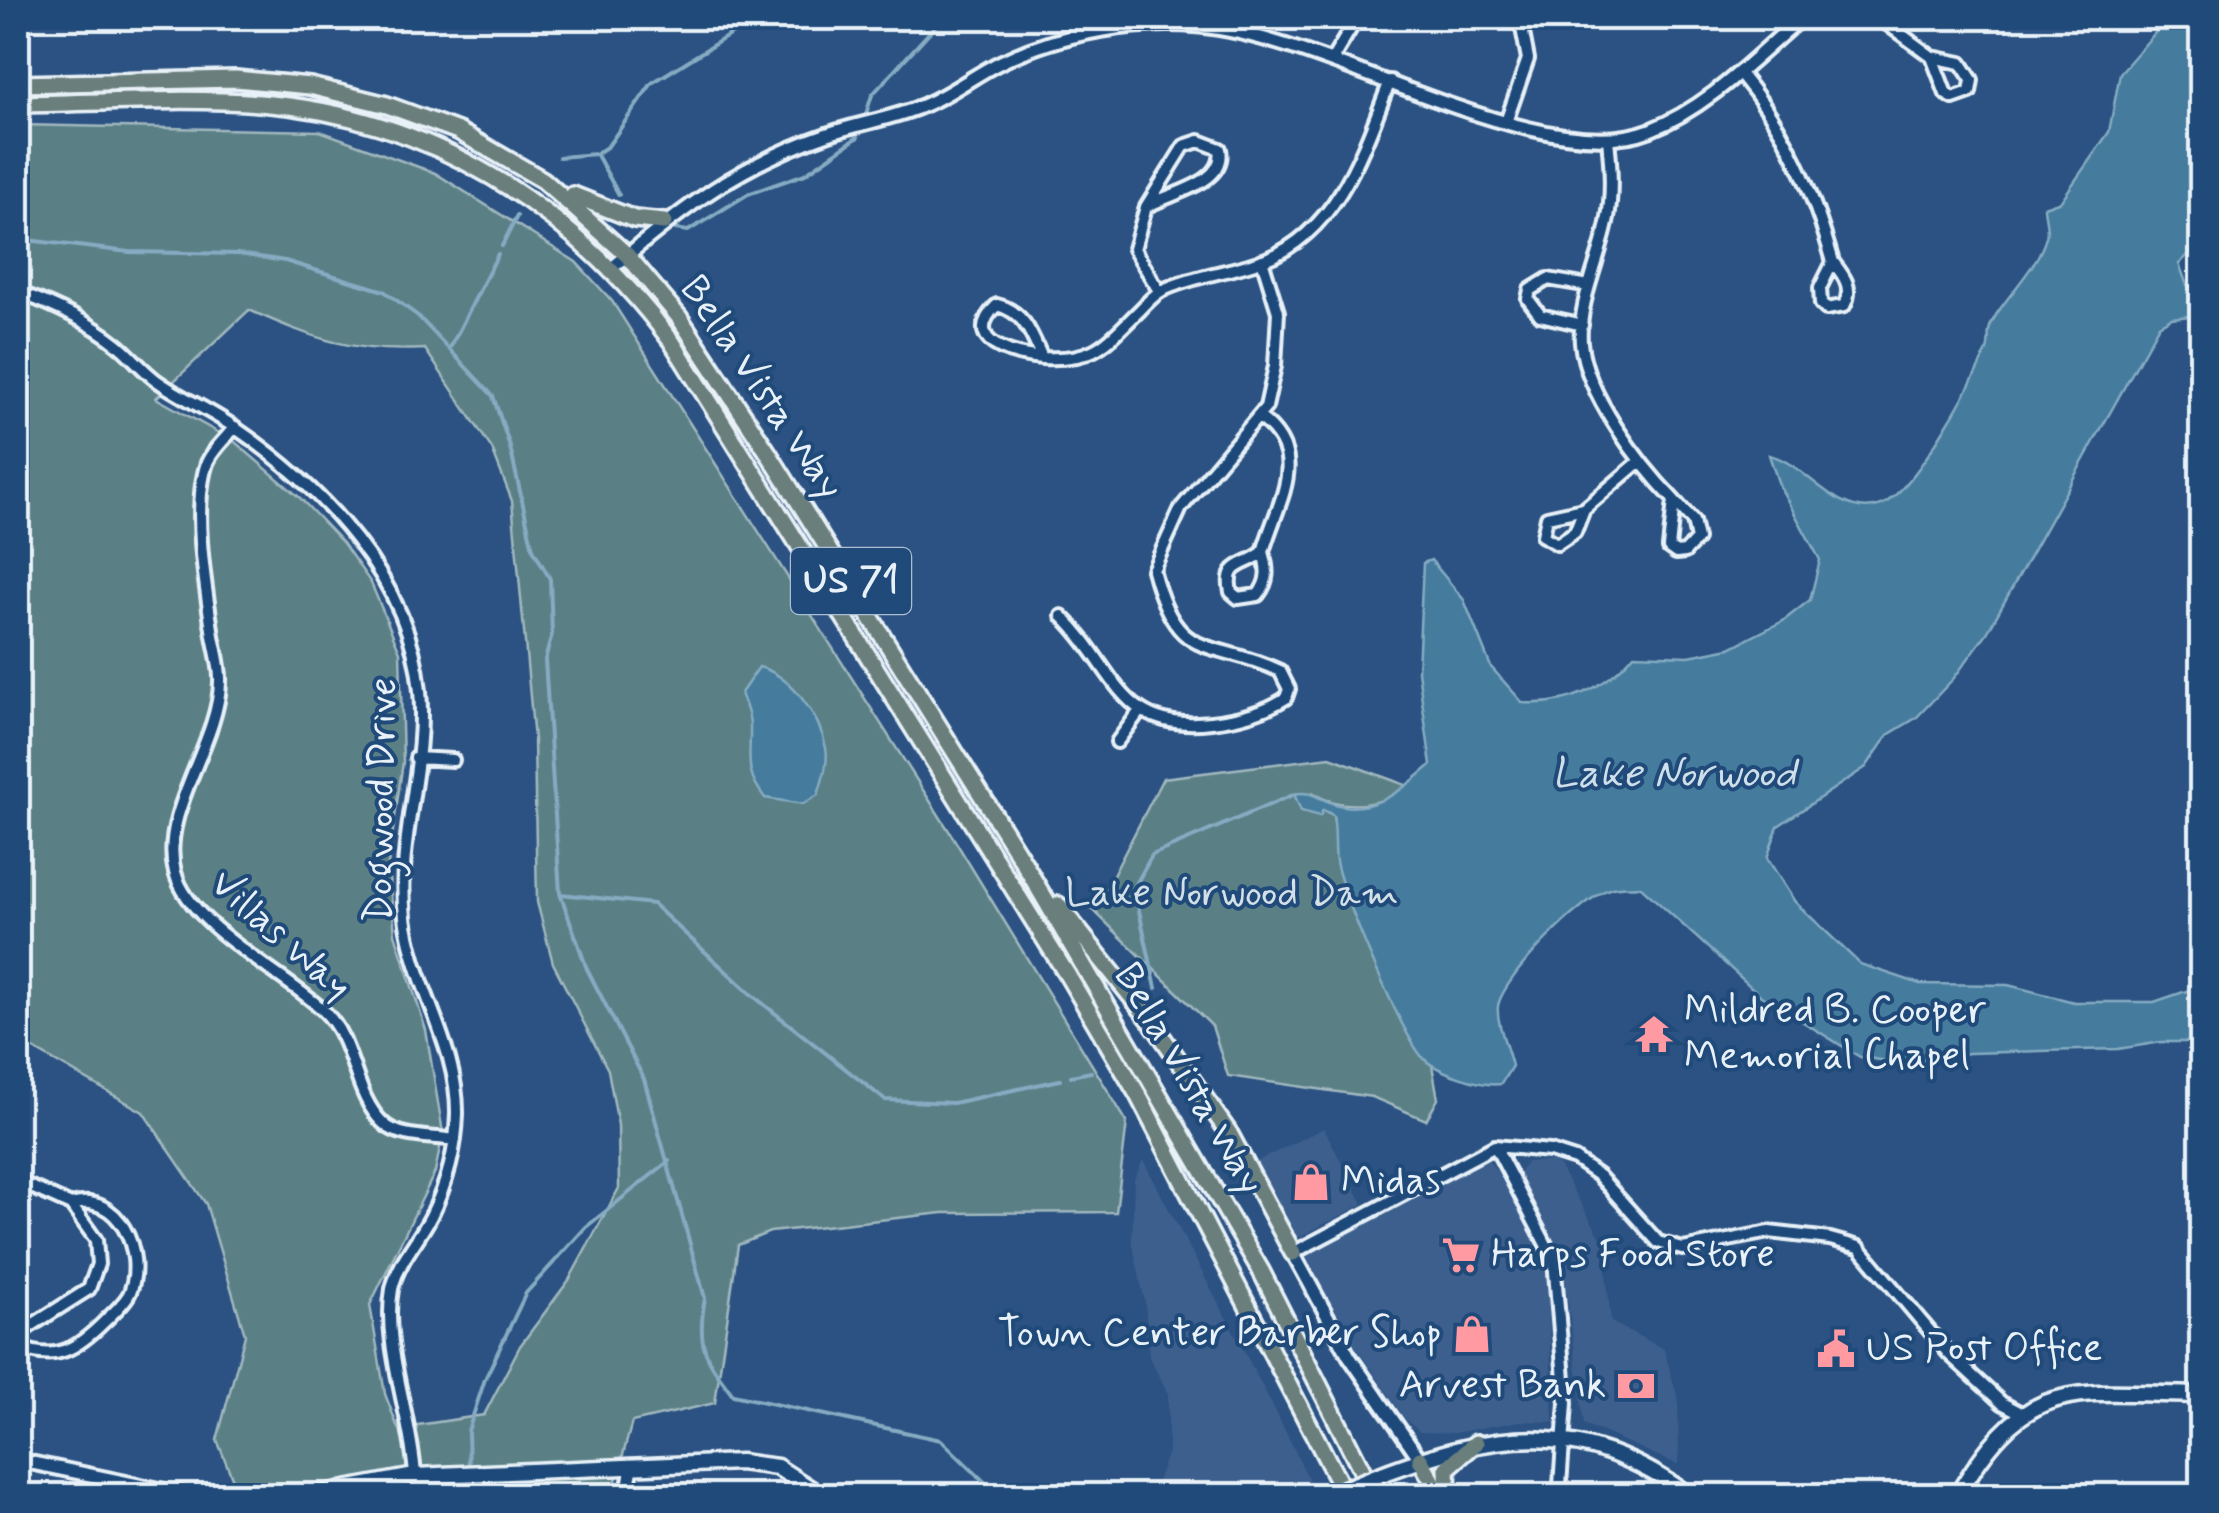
<svg xmlns="http://www.w3.org/2000/svg" width="2219" height="1513" font-family="Mynerve,sans-serif">
	<rect width="100%" height="100%" fill="#2b5282"/>
	<filter id="ink" filterUnits="userSpaceOnUse"><feTurbulence type="fractalNoise" baseFrequency=".01" numOctaves="2"/><feDisplacementMap in="SourceGraphic" scale="20" xChannelSelector="R" yChannelSelector="G"/><feConvolveMatrix kernelMatrix="1 2 1 2 8 2 1 2 1" color-interpolation-filters="sRGB"/></filter>
	<g filter="url(#ink)">
		<!-- built -->
		<path fill="#3c5f8e" d="M1324,1128L1363,1204L1295,1239L1256,1162Z
			M1143,1160L1276,1412L1309,1480L1271,1495H1152L1168,1452V1393L1149,1357L1145,1303L1132,1241L1134,1179Z
			M1481,1161H1489L1499,1175L1547,1267L1553,1422L1520,1421L1454,1433L1420,1432L1406,1420L1343,1328L1305,1254Z
			M1556,1161L1603,1241L1611,1322L1664,1349L1678,1399L1679,1465L1584,1424L1562,1256L1519,1173L1527,1162Z"/>
		<!-- green -->
		<path fill="#5a8086" stroke="#a1b8bf" stroke-width="2.5" fill-rule="evenodd" d="M18,125L320,131L435,173L576,262L612,301L951,834L1127,1122L1116,1212L943,1213L770,1232L738,1245L715,1403L632,1422L612,1495H239L217,1440L245,1335L206,1204L143,1112L18,1040ZM249,310C315,339 351,353 425,349L492,449L512,501L534,740L537,902L553,963L608,1070L618,1125L619,1188L569,1280L520,1346L484,1415L398,1428L385,1394L370,1305L435,1172L443,1133L426,1030L395,934L388,865L403,762L400,652L371,583L343,543L299,497L235,442L156,398Z
			M1330,757L1411,787C1379,806 1347,812 1314,794L1323,810L1333,815L1338,848L1424,1059L1432,1065L1438,1099L1426,1120L1372,1097L1228,1076L1212,1026L1091,908L1101,899L1163,778Z"/>
		<!-- water -->
		<path fill="#447c9e" stroke="#86abc2" stroke-width="2.5" d="M2168,18H2201V242L2179,264L2187,285L2201,292V315L2171,318L2159,325L1987,633L1954,678L1916,718L1888,735L1866,767L1778,826L1767,858L1795,902L1860,964L1920,984L2008,985L2074,1002H2154L2201,986V1050L2190,1042H2162L2118,1049L1969,1053L1908,1064L1860,1057L1761,996L1640,886C1630,887 1617,886 1609,889C1581,899 1503,977 1498,1006C1496,1023 1508,1048 1512,1066L1501,1084C1481,1087 1437,1072 1423,1058C1403,1036 1340,891 1336,861C1334,846 1336,831 1333,815L1323,810L1320,816L1301,811L1294,794C1310,790 1317,798 1332,803C1371,817 1404,789 1431,765L1418,671L1423,563L1431,560L1464,600L1491,667L1523,703C1567,706 1606,688 1634,654L1689,656L1730,648L1783,621L1810,600L1820,560L1779,485L1769,455C1806,463 1836,518 1878,506C1912,497 1972,383 1987,350C1990,342 1987,335 1990,327C1997,305 2038,269 2046,237C2049,228 2044,216 2044,207L2061,201L2109,132L2120,73Z
			M759,667C791,675 820,717 826,748C829,763 822,781 818,795L803,804L765,798C743,770 751,757 750,725C750,715 744,702 741,693Z"/>
		<g fill="none" stroke-linecap="round" stroke-linejoin="round">
			<!-- stream -->
			<path stroke="#86abc2" stroke-width="4" d="M866,114L872,95L937,24L958,18
				M597,155L619,195
				M559,157L596,154L608,146L652,83L736,31L742,18
				M675,229L688,231L748,194L805,174L858,137
				M18,239L129,252L239,254L285,261L384,291L418,316L493,396L510,447L533,549L550,579L552,634L545,660L560,893L587,969L644,1079L705,1298C696,1347 705,1357 733,1395L941,1440L999,1496
				M502,246L517,216
				M450,348L498,254
				M561,894L653,904L752,995L885,1100L953,1103L1060,1080
				M1156,988L1134,888L1152,855L1295,794
				M1071,1076L1091,1072
				M469,1471L468,1431L485,1379L526,1293L586,1227L669,1161
				M469,1496V1480"/>
			<!-- minor casing -->
			<g stroke="#e8f1f8" stroke-width="18">
				<path id="minor" d="M1879,18L1932,57L1961,63L1972,80L1970,92L1953,98L1946,94L1932,57
					M1333,58L1357,18
					M1739,72C1787,130 1813,191 1833,262L1820,288L1821,304L1826,309L1844,306C1854,288 1844,276 1833,262
					M1506,122L1528,59L1520,18
					M1608,139C1611,168 1613,194 1607,223C1599,262 1578,302 1581,343C1586,394 1639,464 1674,500L1669,548L1676,553L1685,552L1697,539L1693,521L1674,500
					M1146,207L1184,146L1199,141L1220,149C1227,184 1169,193 1146,207L1134,249L1159,291
					M18,292C54,305 87,320 117,344C131,355 142,370 156,380C181,398 210,410 234,427C323,488 410,578 420,691C427,766 396,841 405,917C413,985 458,1045 457,1114C456,1149 447,1184 431,1216C419,1240 398,1261 392,1289C382,1344 412,1418 415,1476
					M1582,325L1540,315L1528,299L1530,290L1548,279L1589,286
					M1042,358C1013,355 959,342 997,305C1024,311 1032,335 1042,358C1095,361 1104,345 1140,310C1147,303 1154,294 1163,290C1195,275 1233,272 1266,259C1339,230 1364,148 1390,81
					M1259,417C1312,456 1278,499 1263,552C1246,567 1224,561 1231,592L1238,598L1258,595C1269,581 1268,569 1263,552
					M235,427C226,438 212,450 207,463C192,506 205,584 212,629C214,646 221,665 220,682C219,743 159,813 175,872C189,926 282,972 323,1010C356,1041 352,1093 383,1123C399,1139 433,1136 455,1140
					M1584,509L1575,532L1557,544L1543,536L1547,517L1584,509L1640,461
					M1062,616C1117,669 1118,733 1211,722C1237,719 1264,712 1286,698L1289,689L1280,671C1207,637 1178,665 1153,570L1181,508L1266,407L1275,366L1278,312L1262,260
					M1117,742L1139,712
					M416,758L453,760
					M1495,1146L1554,1260L1566,1403L1560,1485
					M18,1181L71,1205L96,1240L98,1264L89,1289L18,1334
					M1293,1253L1495,1146L1550,1151L1575,1159L1599,1176L1658,1242L1683,1249L1769,1232L1830,1239L1859,1247L1949,1354L2002,1403L2021,1413
					M18,1346C55,1364 78,1348 105,1321C113,1313 126,1302 130,1292C146,1253 118,1190 71,1205"/>
			</g>
			<!-- tertiary casing -->
			<g stroke="#e8f1f8" stroke-width="19">
				<path id="tertiary" d="M612,268C683,208 738,165 828,134C859,123 892,119 922,106C950,95 974,75 1001,62C1060,33 1136,20 1200,26C1327,37 1540,173 1650,130C1709,107 1754,58 1801,18
					M1293,1253L1349,1356L1420,1459
					M18,1460L191,1496
					M627,1496L632,1467"/>
			</g>
			<!-- secondary casing -->
			<g stroke="#e8f1f8" stroke-width="21">
				<path id="secondary" d="M1379,1475C1498,1430 1581,1418 1690,1496
					M308,1496L415,1476L740,1462L777,1467L822,1496
					M1957,1496C2028,1373 2074,1393 2202,1395"/>
			</g>
			<!-- primary casing -->
			<g stroke="#e8f1f8" stroke-width="22">
				<path id="primary" d="M18,84L236,79L310,86L387,105L458,131L543,180L627,255L679,317L767,451L1022,860L1261,1271L1375,1496
					M18,104C98,103 180,97 260,103C430,116 572,207 672,342L1068,976L1138,1095L1346,1496
					M573,195L634,219L664,222
					M1058,905L1151,1021L1229,1133L1293,1253
					M1420,1459L1441,1496
					M1448,1496L1447,1468L1476,1443"/>
			</g>
			<!-- minor -->
			<use href="#minor" stroke="#1f4a7a" stroke-width="10"/>
			<!-- tertiary -->
			<use href="#tertiary" stroke="#1f4a7a" stroke-width="11"/>
			<!-- secondary -->
			<use href="#secondary" stroke="#1f4a7a" stroke-width="14"/>
			<!-- primary -->
			<use href="#primary" stroke="#6b7f7c" stroke-width="15"/>
			<!-- secondary-bridge casing -->
			<g stroke="#e8f1f8" stroke-width="21" stroke-linecap="butt">
				<path id="secondary-bridge" d="M1327,1496L1379,1475"/>
			</g>
			<!-- secondary-bridge -->
			<use href="#secondary-bridge" stroke="#1f4a7a" stroke-width="14"/>
		</g>
	</g>
	<!-- icons -->
	<defs>
		<g id="temple-bare" transform="scale(3)"><path d="M0-6L5-2H3V0L6.5 2.5H4V6H1.5V3h-3V6H-4V2.5H-6.5L-3 0V-2H-5Z" fill="#ff9aa2" stroke="#1f4a7a" stroke-width="2.5" paint-order="stroke"/></g>
		<g id="shop-bare" transform="scale(3)"><path d="M-5-2.5h2.3a2.7 3.5 0 0 1 5.4 0H5L5.5 6h-11ZM-1.5-2.5h3a1.5 2.3 0 0 0-3 0Z" fill="#ff9aa2" stroke="#1f4a7a" stroke-width="2.5" paint-order="stroke"/></g>
		<g id="supermarket-bare" transform="scale(3)"><path d="M-6-5.5h2.5l.6 2H6L4.5 2H-2.5L-4.4-4H-6ZM-1.5 3.2a1.3 1.3 0 1 0 .1 0ZM3 3.2a1.3 1.3 0 1 0 .1 0Z" fill="#ff9aa2" stroke="#1f4a7a" stroke-width="2.5" paint-order="stroke"/></g>
		<g id="civic-bare" transform="scale(3)"><path d="M-.6-6.5H3V-4.5H.6V-3L4-1V1h2V6H-6V1h2V-1L-.6-3ZM-1.2 2.5V6h2.4V2.5Z" fill="#ff9aa2" stroke="#1f4a7a" stroke-width="2.5" paint-order="stroke"/></g>
		<g id="bank-bare" transform="scale(3)"><path d="M-6-4H6V4H-6ZM0-2.3a2.3 2.3 0 1 0 0 4.6a2.3 2.3 0 1 0 0-4.6Z" fill="#ff9aa2" stroke="#1f4a7a" stroke-width="2.5" paint-order="stroke"/></g>
	</defs>
	<g fill-rule="evenodd">
		<use href="#temple-bare" x="1654" y="1034"/>
		<use href="#shop-bare" x="1311" y="1182"/>
		<use href="#supermarket-bare" x="1461" y="1255"/>
		<use href="#shop-bare" x="1472" y="1334"/>
		<use href="#civic-bare" x="1836" y="1349"/>
		<use href="#bank-bare" x="1636" y="1386"/>
	</g>
	<g text-anchor="middle" dominant-baseline="central" stroke-width="8" stroke-linejoin="round" paint-order="stroke">
		<!-- shield labels -->
		<rect fill="#1f4a7a" stroke="#acbfd2" stroke-width="2.5" x="791" y="548" width="120" height="66" rx="8"/>
		<g font-size="38" font-weight="bold" fill="#e8f1f8">
			<text x="851" y="581">US 71</text>
		</g>
		<!-- street labels -->
		<g font-size="40" fill="#e8f1f8" stroke="#1f4a7a">
			<text transform="translate(761 388) rotate(56)">Bella Vista Way</text>
			<text transform="translate(382 800) rotate(-89)">Dogwood Drive</text>
			<text transform="translate(280 936) rotate(42)">Villas Way</text>
			<text transform="translate(1188 1079) rotate(60)">Bella Vista Way</text>
		</g>
		<!-- park labels -->
		<g font-size="40" fill="#d3e0e7" stroke="#1f4a7a">
			<text x="1232" y="894">Lake Norwood Dam</text>
		</g>
		<!-- poi labels -->
		<g font-size="40" fill="#e8f1f8" stroke="#1f4a7a" text-anchor="start">
			<text x="1684" y="1011">Mildred B. Cooper<tspan x="1684" dy="46">Memorial Chapel</tspan></text>
			<text x="1341" y="1182">Midas</text>
			<text x="1491" y="1255">Harps Food Store</text>
			<text x="1442" y="1334" text-anchor="end">Town Center Barber Shop</text>
			<text x="1866" y="1349">US Post Office</text>
			<text x="1606" y="1386" text-anchor="end">Arvest Bank</text>
		</g>
		<!-- water labels -->
		<g font-size="42" font-style="italic" fill="#cfdfea" stroke="#1f4a7a">
			<text x="1674" y="774">Lake Norwood</text>
		</g>
	</g>
	<!-- margin -->
	<rect width="2219" height="1513" fill="none" stroke="#1f4a7a" stroke-width="60"/>
	<rect x="30" y="30" width="2159" height="1453" fill="none" stroke="#e8f1f8" stroke-width="4" filter="url(#ink)"/>
</svg>
